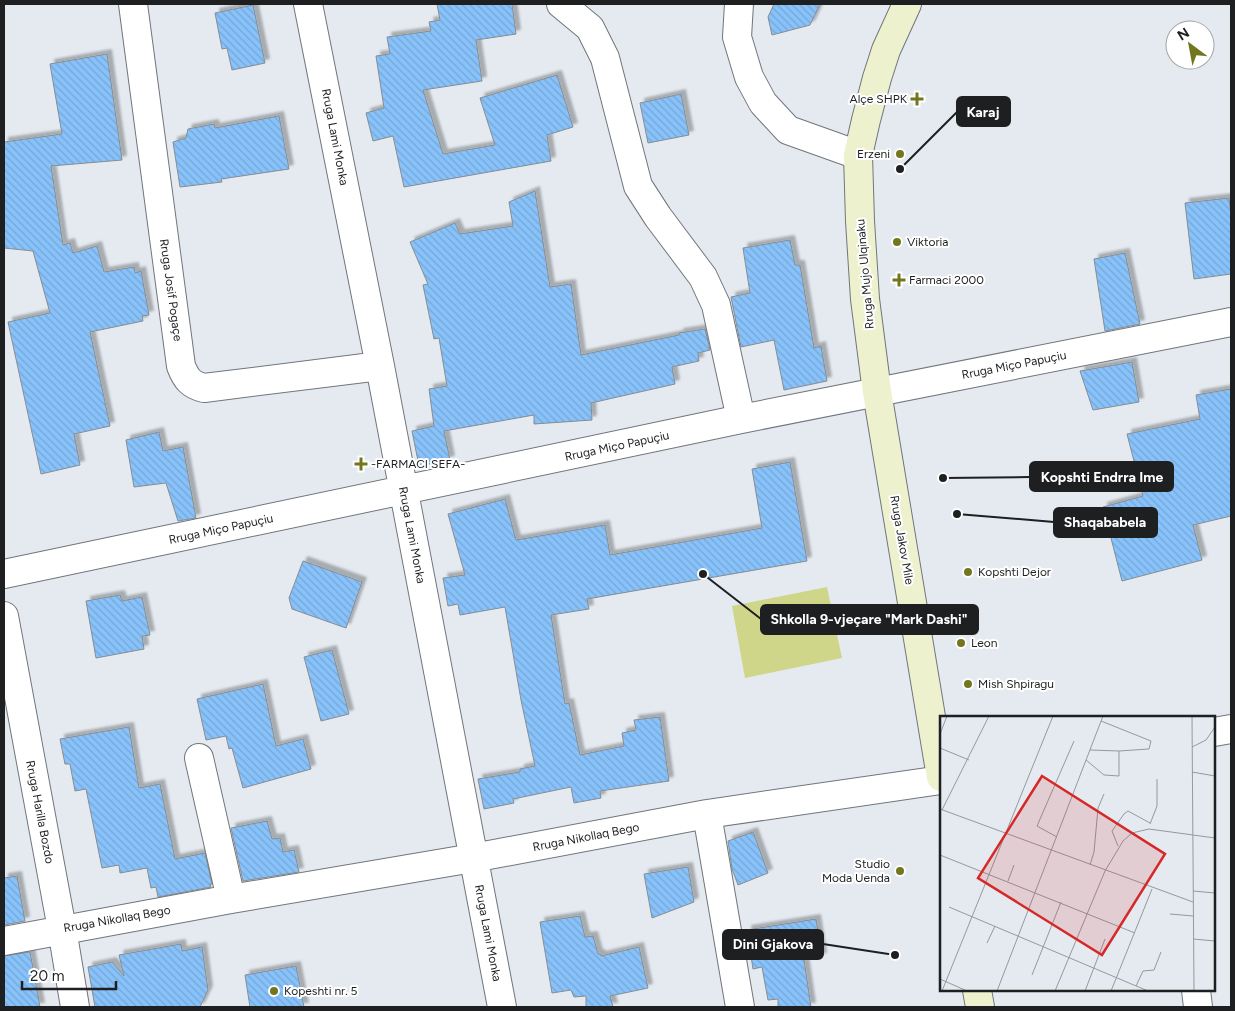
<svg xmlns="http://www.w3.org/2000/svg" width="1235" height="1011" font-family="Figtree,sans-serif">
	<defs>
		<pattern id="building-back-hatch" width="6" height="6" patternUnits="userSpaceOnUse" patternTransform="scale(1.25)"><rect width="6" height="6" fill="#88c2fa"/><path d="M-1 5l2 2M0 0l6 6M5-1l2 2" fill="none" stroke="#75a6d6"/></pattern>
		<filter id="shadow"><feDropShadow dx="4.5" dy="-4.5" stdDeviation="1" flood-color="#0004"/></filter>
	</defs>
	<rect width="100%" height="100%" fill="#e4eaf0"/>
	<!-- pitch -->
	<path fill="#cfd689" d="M827,587L842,658L745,678L732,606Z"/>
	<!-- building -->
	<path fill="url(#building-back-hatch)" stroke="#878c91" filter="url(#shadow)" d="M437,4H512L516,34L476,40L482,81L423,90L443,154L495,145L480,98L557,75L573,127L547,135L551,161L404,187L393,136L373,141L366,113L384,108L376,56L390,54L387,37L431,31L429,22L440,20Z
		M774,4H820L810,25L772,35L768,17Z
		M253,5L265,63L232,70L227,48L222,49L215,13Z
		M107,54L122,160L51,166L63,245L70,243L73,253L97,246L104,272L134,267L135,273L141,271L149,315L142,316L143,321L90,332L110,426L74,434L80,465L41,474L8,322L50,313L33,251L4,248V142L62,134L50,64Z
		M681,94L689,135L648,143L640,103Z
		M279,116L289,169L221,179L222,182L180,187L173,142L186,138L188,129L214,124L215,128Z
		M535,191L550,287L571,284L581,355L679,335V333L705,329L710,350L698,353L699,361L672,367L675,384L591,403L592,420L534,424V415L444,431L450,460L419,466L412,431L434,426L429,389L447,386L439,338L434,339L423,285L428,284L410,242L455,223L460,234L513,226L509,202Z
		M1229,198L1231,216V274L1194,279L1185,203Z
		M790,240L795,265H800L814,348L821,346L827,381L784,390L774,340L741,347L731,297L750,293L743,248Z
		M1125,253L1140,324L1105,331L1094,259Z
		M1132,362L1139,402L1093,410L1080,371Z
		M1231,389V516L1193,525L1202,560L1122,581L1103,507L1143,496L1127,434L1200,419L1196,395Z
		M159,432L163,451L183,447L196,518L178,521L166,483L134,487L126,440Z
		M790,462L807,561L587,599L589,609L551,615L565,704L569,703L580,755L624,746L622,733L636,730L634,720L660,717L669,781L600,791L601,798L574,803L571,787L513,799L514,803L484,809L478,779L520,772V769L535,766L521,700L505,607L460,615L458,604L448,606L443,578L465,575L448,514L505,499L516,540L605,525L610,555L762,528L752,469Z
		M303,561L362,582L346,628L292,609L289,598Z
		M120,595L122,601L142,597L150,635L142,636L144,649L96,658L86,601Z
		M332,650L349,714L321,721L304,657Z
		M263,684L276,746L303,739L311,769L243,788L232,748L229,749L226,736L206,740L197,699Z
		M129,727L139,788L160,784L175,859L205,853L212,884H210L211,887L158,897L156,887L151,888L147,868L120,873L119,865L102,868L86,789L75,791L70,764H65L60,739Z
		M267,821L272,839L280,838L283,852L294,850L299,872L243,881L231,828Z
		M753,832L768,873L738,885L732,869L728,841Z
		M688,867L694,902L652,918L644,874Z
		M17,876L25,921L4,925V878Z
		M580,916L585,937L593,936L598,954H600L601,956L639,947L648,988L610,996L613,1007H586V996L574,997L571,990L552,993L540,922Z
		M816,919L822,957L804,960L811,1007H778V999L768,1000L762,967L753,969L747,930Z
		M181,944L182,951L202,947L208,990L200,1007H95L88,967L112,962L124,976L119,955Z
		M30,952L40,1007H4V956Z
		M296,966L304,1007H250L245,975Z"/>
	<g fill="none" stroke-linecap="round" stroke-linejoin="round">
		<!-- street casing -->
		<g stroke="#71767b" stroke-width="30">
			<path id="street" d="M133,4L181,366C186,379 191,385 204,388L380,366
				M308,4L380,366L502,1007
				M561,4L590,28L605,58L638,186L658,217L703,277L716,305L741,419
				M739,4L737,37L749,77L763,103L788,130L858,155
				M4,574L741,419L1231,322
				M4,616L62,929L75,1007
				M1214,732L1231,729
				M199,758L231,899
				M707,814L740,1007
				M4,941L231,899L473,858L707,814L941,780
				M1196,990L1198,1007"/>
		</g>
		<!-- secondary casing -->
		<g stroke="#71767b" stroke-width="30">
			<path id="secondary" d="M907,4L886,50L877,78L866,120L858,155L860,221L865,299L877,392L941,777
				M977,990L980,1007"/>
		</g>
		<!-- street -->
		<use href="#street" stroke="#fff" stroke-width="28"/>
		<!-- secondary -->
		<use href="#secondary" stroke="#eef1ce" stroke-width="28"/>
	</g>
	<!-- markers -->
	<g fill="#72771f" stroke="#fff" stroke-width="2">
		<path d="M914.5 91.5h5v5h5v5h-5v5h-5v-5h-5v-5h5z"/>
		<circle cx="900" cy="154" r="5"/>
		<circle cx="897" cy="242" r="5"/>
		<path d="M896.5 272.5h5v5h5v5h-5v5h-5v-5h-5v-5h5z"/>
		<path d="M358.5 456.5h5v5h5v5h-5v5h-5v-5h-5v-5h5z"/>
		<circle cx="968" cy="572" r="5"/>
		<circle cx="961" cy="643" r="5"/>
		<circle cx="968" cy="684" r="5"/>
		<circle cx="900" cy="871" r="5"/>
		<circle cx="274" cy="991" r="5"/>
	</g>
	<g text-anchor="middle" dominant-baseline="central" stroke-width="4" stroke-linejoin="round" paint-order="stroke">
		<!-- poi labels -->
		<g font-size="12" fill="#1d1f21" stroke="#fff" text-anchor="start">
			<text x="907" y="99" text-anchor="end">Alçe SHPK</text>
			<text x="890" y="154" text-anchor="end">Erzeni</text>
			<text x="907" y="242">Viktoria</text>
			<text x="909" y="280">Farmaci 2000</text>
			<text x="371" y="464">-FARMACI SEFA-</text>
			<text x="978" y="572">Kopshti Dejor</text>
			<text x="971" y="643">Leon</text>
			<text x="978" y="684">Mish Shpiragu</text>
			<text x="890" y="864" text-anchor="end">Studio<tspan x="890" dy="14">Moda Uenda</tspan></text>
			<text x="284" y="991">Kopeshti nr. 5</text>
		</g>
		<!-- street labels -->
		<g font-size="12" fill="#1d1f21" stroke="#fff">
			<text transform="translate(335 137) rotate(79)">Rruga Lami Monka</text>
			<text transform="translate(865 274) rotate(-95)">Rruga Mujo Ulqinaku</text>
			<text transform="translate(171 290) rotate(82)">Rruga Josif Pogaçe</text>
			<text transform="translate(1014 365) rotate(-11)">Rruga Miço Papuçiu</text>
			<text transform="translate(617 446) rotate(-12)">Rruga Miço Papuçiu</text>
			<text transform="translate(221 529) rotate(-12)">Rruga Miço Papuçiu</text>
			<text transform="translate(412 535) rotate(79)">Rruga Lami Monka</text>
			<text transform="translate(902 540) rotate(80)">Rruga Jakov Mile</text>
			<text transform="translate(40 812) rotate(79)">Rruga Harilla Bozdo</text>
			<text transform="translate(586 837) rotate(-11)">Rruga Nikollaq Bego</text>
			<text transform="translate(117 919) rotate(-10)">Rruga Nikollaq Bego</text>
			<text transform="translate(488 933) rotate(79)">Rruga Lami Monka</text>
		</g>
	</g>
	<!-- overview -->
	<g transform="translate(940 716)">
		<rect width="275" height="275" fill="#e4eaf0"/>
		<path fill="none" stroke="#94999d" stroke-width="1" d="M252,0L254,275M161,5L211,25L209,33L179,35M0,18L7,0M252,31L266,24L275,11M0,32L29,44M146,44L164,59L179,60V35L150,34M252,56L275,60M0,93L253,186M2,94L49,0M210,108L217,90V63M117,121L97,110L134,25M178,130L172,115L184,98L188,95L210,107M0,139L195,217M150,149L154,136L158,92L164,78M68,165L74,149M253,175L275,177M9,191L208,275M230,198L253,200M253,223L275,225M47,227L55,210M92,259L121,186M0,263L27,275M196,270L203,255L214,254L221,236M2,275L113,0M57,275L163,0M115,275L165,155L183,125L192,117L209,113L275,122M145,275L165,223M171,275L212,173"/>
		<path fill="#d62828" fill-opacity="0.15" stroke="#d62828" stroke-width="2.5" d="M102,60L225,138L162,239L38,162Z"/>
		<rect width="275" height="275" fill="none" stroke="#1d1f21" stroke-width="2.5"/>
	</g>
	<!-- callouts -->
	<path fill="none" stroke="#1d1f21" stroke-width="2" d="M900 169L957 112M943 478L1030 477M957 514L1054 522M703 574L761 619M895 955L823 944"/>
	<g fill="#1d1f21" stroke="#fff" stroke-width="2">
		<circle cx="900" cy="169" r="5"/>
		<circle cx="943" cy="478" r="5"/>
		<circle cx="957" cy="514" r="5"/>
		<circle cx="703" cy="574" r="5"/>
		<circle cx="895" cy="955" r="5"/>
	</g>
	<g fill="#1d1f21" stroke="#1d1f21" stroke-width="2">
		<rect x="957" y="97" width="53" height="29" rx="5"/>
		<rect x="1030" y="462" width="143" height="29" rx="5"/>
		<rect x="1054" y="508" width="103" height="29" rx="5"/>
		<rect x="761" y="605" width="217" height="29" rx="5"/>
		<rect x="723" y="930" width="100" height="29" rx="5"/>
	</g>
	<g font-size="14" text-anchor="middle" font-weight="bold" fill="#fff">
		<text x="983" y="117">Karaj</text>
		<text x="1102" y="482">Kopshti Endrra Ime</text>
		<text x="1105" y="527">Shaqababela</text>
		<text x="869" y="624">Shkolla 9-vjeçare "Mark Dashi"</text>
		<text x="773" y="949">Dini Gjakova</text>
	</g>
	<!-- border -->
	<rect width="1235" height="1011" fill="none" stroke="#1d1f21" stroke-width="10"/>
	<!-- north arrow -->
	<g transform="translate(1190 45) rotate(328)"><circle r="24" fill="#ffffff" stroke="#a5a5a6"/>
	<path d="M0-4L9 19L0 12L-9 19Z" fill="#72771f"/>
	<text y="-8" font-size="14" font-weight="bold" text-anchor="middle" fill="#1d1f21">N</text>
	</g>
	<!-- scale -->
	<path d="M22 981v8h94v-8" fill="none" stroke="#1d1f21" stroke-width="2.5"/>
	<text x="30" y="981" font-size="15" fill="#1d1f21" stroke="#ffffff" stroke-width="4" paint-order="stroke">20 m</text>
</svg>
